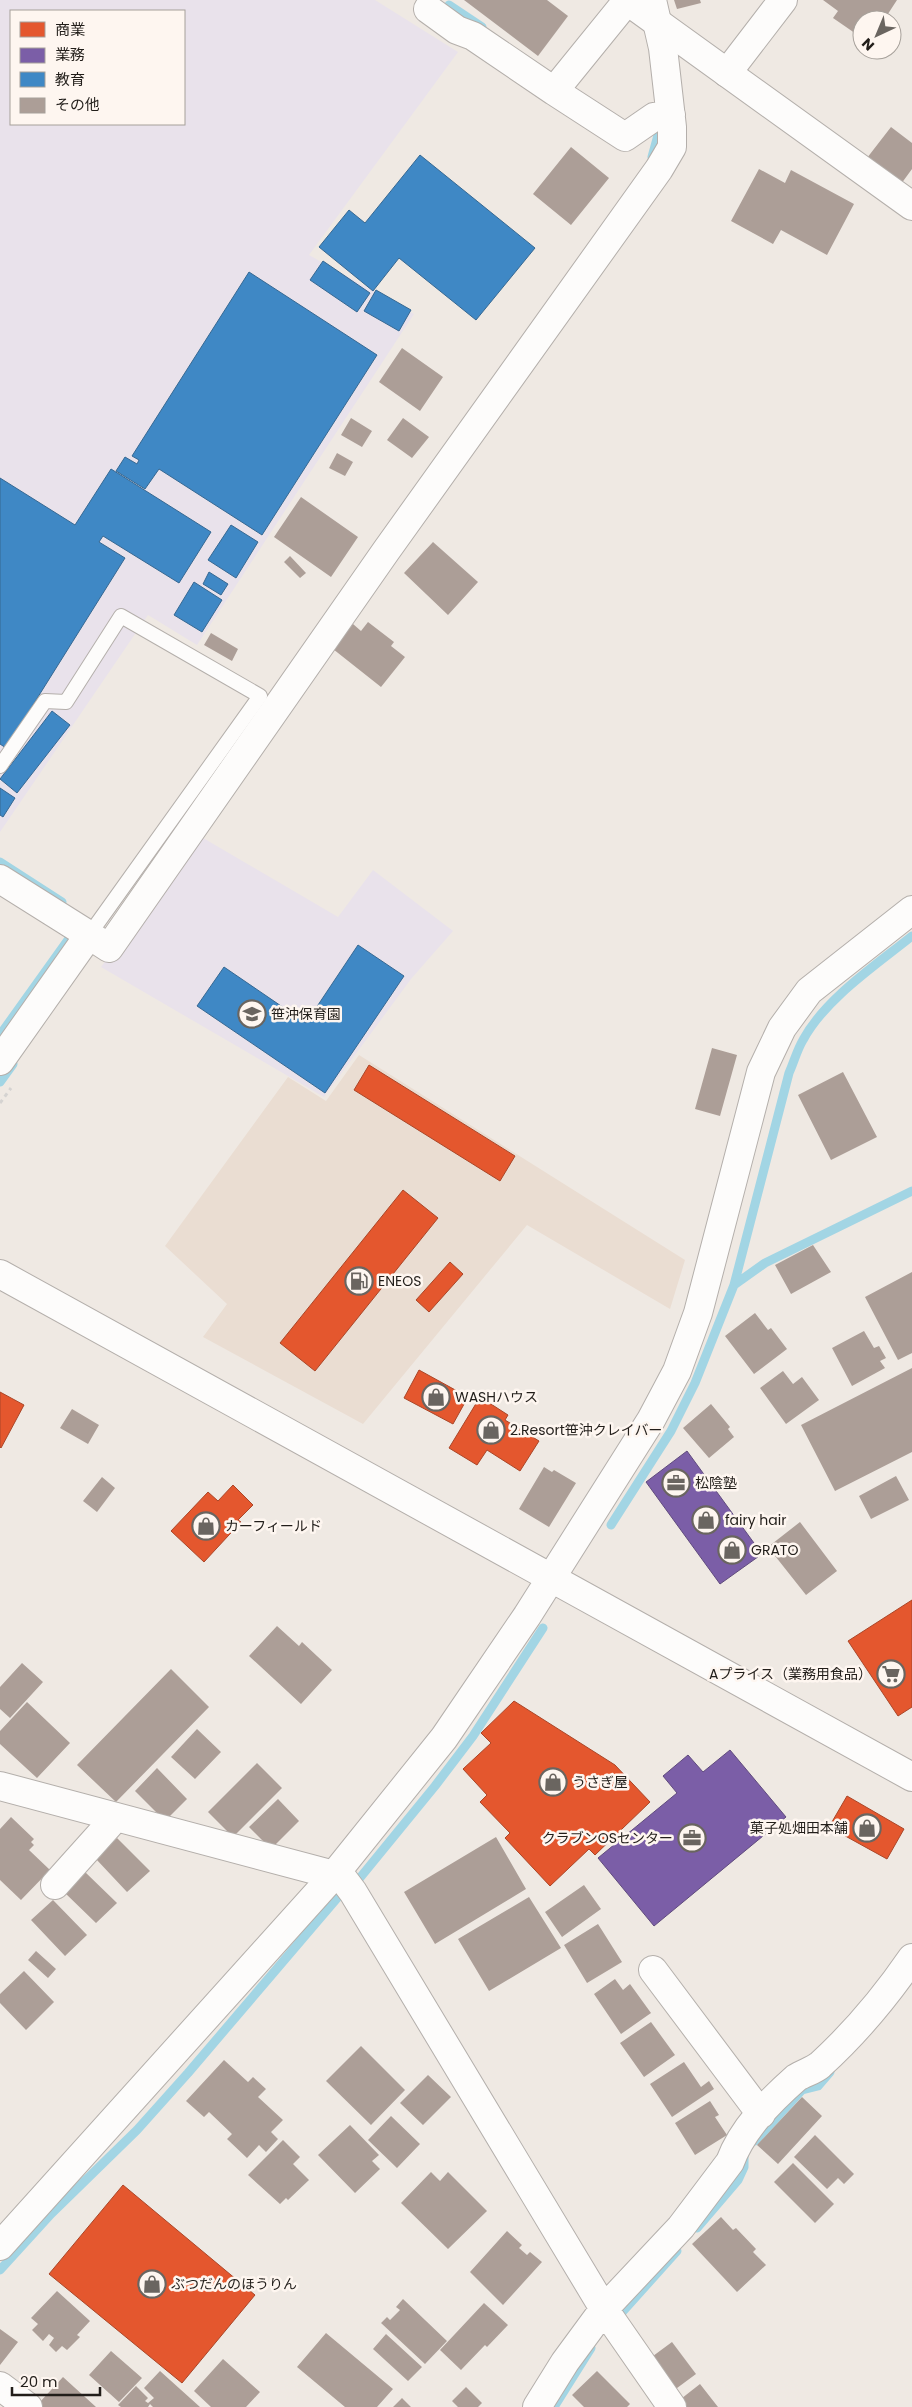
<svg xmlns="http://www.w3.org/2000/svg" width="912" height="2407" font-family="Poppins,'Noto Sans JP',sans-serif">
	<rect width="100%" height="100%" fill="#efe9e3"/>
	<!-- built -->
	<path fill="#eaddd2" d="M359,1055L685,1260L670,1309L527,1225L363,1424L203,1337L227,1304L165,1246L288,1077L326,1101Z"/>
	<!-- education -->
	<path fill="#e9e2eb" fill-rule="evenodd" d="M0,0H375L458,52L309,255L414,314L197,645L148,615L0,832ZM11,11H184V124H11Z
		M198,835L338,917L373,870L453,931L411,979L324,1097L101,967Z"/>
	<!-- shops -->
	<path fill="#e4572e" stroke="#aa4628" d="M369,1065L515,1156L500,1181L354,1090Z
		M403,1190L438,1218L315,1371L280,1343Z
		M450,1262L463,1274L429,1312L416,1300Z
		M419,1370L468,1397L453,1424L404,1398Z
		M0,1392L24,1405L1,1448L0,1447Z
		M480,1397L508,1415L505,1420L539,1441L520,1471L487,1450L477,1465L449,1448Z
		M233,1485L253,1505L238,1520L241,1522L204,1562L171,1531L208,1492L218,1501Z
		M912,1600V1707L898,1716L848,1641Z
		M514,1701L615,1765L650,1802L595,1855L589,1849L550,1886L505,1838L510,1833L480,1802L487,1795L463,1769L491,1743L481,1733Z
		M847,1796L904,1829L887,1859L829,1827Z
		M123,2185L255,2295L182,2383L49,2274Z"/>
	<!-- offices -->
	<path fill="#7b5ea7" stroke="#604b7d" d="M687,1451L762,1554L720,1584L646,1482Z
		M730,1750L786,1817L654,1926L598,1858L677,1793L663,1776L688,1755L703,1772Z"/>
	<!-- schools -->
	<path fill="#3f88c5" stroke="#366892" d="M420,155L535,248L476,320L399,258L373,291L319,247L349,210L365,223Z
		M323,261L370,293L357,312L310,280Z
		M249,272L377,355L262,535L159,469L145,489L116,471L125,457L137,464L139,460L132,456Z
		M376,290L411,310L399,331L364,311Z
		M111,469L211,532L179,583L103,536L99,542L125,558L6,748L0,744V478L75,525Z
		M231,525L258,542L236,578L208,560Z
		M209,572L228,584L221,595L203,584Z
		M194,582L222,600L202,632L174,615Z
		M52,711L70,725L17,793L0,779Z
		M0,788L15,798L3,817L0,815Z
		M358,945L404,976L325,1093L197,1006L224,967L306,1023Z"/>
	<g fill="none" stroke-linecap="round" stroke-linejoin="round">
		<!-- stream -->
		<path stroke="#a2d5e4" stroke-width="9" d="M449,5L482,27
			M652,157L660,128
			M0,862L62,902
			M0,1035L75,930
			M0,1082L13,1064
			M734,1285L789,1073C794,1062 797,1050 803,1040C825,999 876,965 912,936
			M611,1525L671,1431L695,1383L734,1285L765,1263L912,1191
			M359,1879L435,1786L473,1736L543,1628
			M755,2141L802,2090L818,2086L830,2072
			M697,2228L738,2180L744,2167V2152
			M0,2270L51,2214L137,2130L188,2073L338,1897
			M616,2319L677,2251
			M554,2407L591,2348"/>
	</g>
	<!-- building -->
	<path fill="#ac9e97" d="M464,0H547L568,16L538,56Z
		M674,0H700L701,3L677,9Z
		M823,0H897L884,20H862V38L833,18L838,11Z
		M891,127L912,143V169L901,184L867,158Z
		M571,147L609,178L571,225L533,194Z
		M759,169L785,183L791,170L854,204L827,255L781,230L773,244L731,221Z
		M402,348L443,377L420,411L379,382Z
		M351,418L372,431L362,447L341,435Z
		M403,418L429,437L412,458L387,440Z
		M337,453L353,462L345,476L329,468Z
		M301,497L358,537L331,577L274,537Z
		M433,542L478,582L448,615L404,573Z
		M290,556L306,573L300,578L284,562Z
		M368,622L394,642L391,646L405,657L381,687L333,649L353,624L361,631Z
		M211,633L238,649L232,661L204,645Z
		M712,1048L737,1055L720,1116L695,1109Z
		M843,1072L877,1137L831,1160L798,1095Z
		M813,1245L831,1272L791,1294L775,1265Z
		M912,1272V1353L898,1360L865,1297Z
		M755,1313L768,1330L771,1328L787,1349L754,1374L725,1336Z
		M864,1331L874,1348L879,1346L886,1358L880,1361L885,1368L852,1386L832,1348Z
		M912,1368V1452L835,1491L801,1425Z
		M783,1371L793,1384L802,1377L819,1400L786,1424L760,1388Z
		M711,1404L730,1427L728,1429L734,1437L709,1458L683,1428Z
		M72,1409L99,1425L88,1444L60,1428Z
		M544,1467L552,1472L554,1470L576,1483L549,1527L519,1509Z
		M896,1476L909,1500L871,1519L859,1496Z
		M102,1477L115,1488L97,1512L83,1501Z
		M800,1522L837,1571L806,1595L768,1547Z
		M277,1626L299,1646L302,1642L332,1670L301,1704L249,1656Z
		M22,1663L43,1682L10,1718L0,1709V1687Z
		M171,1669L209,1707L116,1802L77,1765Z
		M27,1702L70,1743L37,1778L0,1744V1731Z
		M197,1729L221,1752L195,1779L171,1757Z
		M257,1763L282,1788L233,1837L208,1812Z
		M157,1768L187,1799L165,1821L135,1791Z
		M278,1799L299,1821L271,1849L249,1827Z
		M11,1817L34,1839L31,1842L34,1845L29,1850L50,1870L21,1900L0,1880V1829Z
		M496,1837L526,1889L435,1944L404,1892Z
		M117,1838L150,1871L127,1892L96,1859Z
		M84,1871L117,1903L96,1923L64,1892Z
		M584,1885L601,1909L562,1937L545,1912Z
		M529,1897L561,1948L489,1991L458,1939Z
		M53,1900L87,1935L65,1956L31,1920Z
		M598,1924L622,1962L587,1983L564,1945Z
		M36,1951L56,1969L48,1978L28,1960Z
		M24,1971L54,2002L26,2030L0,2003V1994Z
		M615,1979L623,1990L630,1984L651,2013L621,2034L594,1994Z
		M651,2022L675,2055L644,2077L620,2043Z
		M361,2046L405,2090L371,2125L326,2081Z
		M224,2060L248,2082L253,2077L266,2089L258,2097L283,2120L271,2132L278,2139L266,2152L259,2145L247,2158L227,2139L232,2134L209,2112L204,2117L186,2101Z
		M684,2062L701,2087L709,2081L714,2089L672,2117L650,2084Z
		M428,2075L451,2097L423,2125L400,2103Z
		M802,2097L822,2116L778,2164L757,2145Z
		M710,2101L719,2115L715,2117L727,2135L695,2155L675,2123Z
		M391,2116L420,2144L397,2168L368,2140Z
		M350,2125L379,2155L372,2161L380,2169L355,2193L318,2155Z
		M815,2135L854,2174L844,2184L838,2178L827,2189L794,2157Z
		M283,2140L300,2157L293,2164L309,2180L288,2200L286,2198L280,2204L248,2175Z
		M793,2163L834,2204L815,2223L774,2182Z
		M431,2172L440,2181L448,2172L487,2211L448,2249L401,2203Z
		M721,2217L733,2230L736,2228L756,2249L753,2252L766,2265L737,2292L692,2244Z
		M507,2231L522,2245L519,2248L527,2255L530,2252L542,2262L503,2305L470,2272Z
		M57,2291L90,2321L77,2335L80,2337L67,2350L62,2346L56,2352L49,2345L54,2338L49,2334L43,2341L32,2330L38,2324L31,2318Z
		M403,2299L447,2341L425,2364L381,2323L387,2317L390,2320L400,2310L396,2307Z
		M484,2303L508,2325L487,2347L485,2345L461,2370L440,2350Z
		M0,2329L18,2342L0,2365Z
		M326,2333L393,2389L377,2407H345L297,2367Z
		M386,2334L422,2367L408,2381L373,2349Z
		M672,2342L696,2374L673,2391L649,2359Z
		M111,2351L142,2378L119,2402L89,2375Z
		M223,2359L260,2392L246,2407H211L194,2391Z
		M160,2371L200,2407H153L150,2404L148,2407H121L118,2405L136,2386L148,2398L145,2401L148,2403L154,2398L144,2388Z
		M597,2371L630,2404L627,2407H584L572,2395Z
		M63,2377L96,2407H43L39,2403Z
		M700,2384L718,2407H681L677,2402Z
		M466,2387L482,2403L478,2407H458L452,2401Z
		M402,2398L411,2407H393Z"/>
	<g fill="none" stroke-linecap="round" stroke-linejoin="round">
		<!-- service casing -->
		<g stroke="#b4afab" stroke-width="16">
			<path id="service" d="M0,766L45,701L66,702L121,616L260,696L89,935"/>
		</g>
		<!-- minor casing -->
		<g stroke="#b4afab" stroke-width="30">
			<path id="minor" d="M428,9L457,30L473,36L554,91L627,1
				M727,73L783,0
				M554,91L625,137L654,117L671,115
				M0,879L89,935L0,1061
				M89,935L109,948L386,551L659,169L672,147V127L663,48L652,0
				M0,1786L334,1875L344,1880L353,1892L604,2309L672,2407
				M55,1885L116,1817
				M653,1970L761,2114
				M0,2386L28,2407
				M537,2407L565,2362L604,2309L681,2227L730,2162C742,2129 770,2101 796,2078C803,2073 813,2071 820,2065C854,2034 886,1996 912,1958"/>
		</g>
		<!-- tertiary casing -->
		<g stroke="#b4afab" stroke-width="30">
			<path id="tertiary" d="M626,0L912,206
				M0,1274L912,1777
				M0,2246L334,1875L444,1738L527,1616L651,1420L677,1371L698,1313L761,1072L782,1028L809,991L912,910"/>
		</g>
		<!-- path -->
		<path stroke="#d5d3d1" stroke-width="3" stroke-dasharray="4 4" stroke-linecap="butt" d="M0,1103L11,1088"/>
		<!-- service -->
		<use href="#service" stroke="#fdfcfb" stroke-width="14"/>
		<!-- minor -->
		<use href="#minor" stroke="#fdfcfb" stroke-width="28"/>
		<!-- tertiary -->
		<use href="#tertiary" stroke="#fdfcfb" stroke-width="28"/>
	</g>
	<!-- icons -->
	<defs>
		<g id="school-ring" transform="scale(1.4375)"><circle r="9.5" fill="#fef6f0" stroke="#6a6560" stroke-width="1.5"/><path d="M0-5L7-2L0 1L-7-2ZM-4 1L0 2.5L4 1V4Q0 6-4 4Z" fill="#6a6560"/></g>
		<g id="fuel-ring" transform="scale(1.4375)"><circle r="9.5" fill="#fef6f0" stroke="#6a6560" stroke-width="1.5"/><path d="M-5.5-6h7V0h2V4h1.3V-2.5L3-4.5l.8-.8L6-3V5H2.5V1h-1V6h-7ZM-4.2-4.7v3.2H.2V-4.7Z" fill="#6a6560"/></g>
		<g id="shop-ring" transform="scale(1.4375)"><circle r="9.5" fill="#fef6f0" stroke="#6a6560" stroke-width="1.5"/><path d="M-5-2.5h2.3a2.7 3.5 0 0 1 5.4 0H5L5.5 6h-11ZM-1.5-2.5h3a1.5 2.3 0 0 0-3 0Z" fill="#6a6560"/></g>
		<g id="office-ring" transform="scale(1.4375)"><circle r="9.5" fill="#fef6f0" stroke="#6a6560" stroke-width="1.5"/><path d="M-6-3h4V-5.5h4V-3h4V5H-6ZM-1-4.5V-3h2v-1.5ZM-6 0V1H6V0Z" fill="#6a6560"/></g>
		<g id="supermarket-ring" transform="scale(1.4375)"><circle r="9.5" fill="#fef6f0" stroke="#6a6560" stroke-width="1.5"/><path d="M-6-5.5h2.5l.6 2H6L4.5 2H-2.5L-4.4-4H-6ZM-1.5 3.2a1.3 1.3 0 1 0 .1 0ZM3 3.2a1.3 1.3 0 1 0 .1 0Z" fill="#6a6560"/></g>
	</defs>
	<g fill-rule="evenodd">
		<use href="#school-ring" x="252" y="1014"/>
		<use href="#fuel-ring" x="359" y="1281"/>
		<use href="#shop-ring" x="436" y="1397"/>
		<use href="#shop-ring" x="491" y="1430"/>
		<use href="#office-ring" x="676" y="1483"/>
		<use href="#shop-ring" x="706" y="1520"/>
		<use href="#shop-ring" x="206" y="1526"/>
		<use href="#shop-ring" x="732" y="1550"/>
		<use href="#supermarket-ring" x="891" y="1674"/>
		<use href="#shop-ring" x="553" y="1782"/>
		<use href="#shop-ring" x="867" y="1828"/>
		<use href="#office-ring" x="692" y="1838"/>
		<use href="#shop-ring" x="152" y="2284"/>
	</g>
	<g text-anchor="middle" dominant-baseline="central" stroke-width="5" stroke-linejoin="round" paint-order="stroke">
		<!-- poi labels -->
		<g font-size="14" fill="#221e1a" stroke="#fef6f0" text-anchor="start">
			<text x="271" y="1014">笹沖保育園</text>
			<text x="378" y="1281">ENEOS</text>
			<text x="455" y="1397">WASHハウス</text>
			<text x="510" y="1430">2.Resort笹沖クレイバー</text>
			<text x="695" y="1483">松陰塾</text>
			<text x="725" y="1520">fairy hair</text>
			<text x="225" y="1526">カーフィールド</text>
			<text x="751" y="1550">GRATO</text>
			<text x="872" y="1674" text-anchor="end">Aプライス（業務用食品）</text>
			<text x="572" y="1782">うさぎ屋</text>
			<text x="848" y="1828" text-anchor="end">菓子処畑田本舗</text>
			<text x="673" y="1838" text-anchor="end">クラブンOSセンター</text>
			<text x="171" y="2284">ぶつだんのほうりん</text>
		</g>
	</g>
	<!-- legend -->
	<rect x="10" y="10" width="175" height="115" fill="#fef6f0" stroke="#a6a09a"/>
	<rect x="20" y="22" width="25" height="15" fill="#e4572e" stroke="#a6a09a"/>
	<text x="55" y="35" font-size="15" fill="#221e1a">商業</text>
	<rect x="20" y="48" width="25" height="15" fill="#7b5ea7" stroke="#a6a09a"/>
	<text x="55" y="60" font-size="15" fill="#221e1a">業務</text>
	<rect x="20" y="72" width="25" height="15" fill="#3f88c5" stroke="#a6a09a"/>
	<text x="55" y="85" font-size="15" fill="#221e1a">教育</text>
	<rect x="20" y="98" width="25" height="15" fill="#ac9e97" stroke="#a6a09a"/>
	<text x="55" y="110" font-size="15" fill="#221e1a">その他</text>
	<!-- north arrow -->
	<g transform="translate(877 35) rotate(224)"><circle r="24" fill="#fef6f0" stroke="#a6a09a"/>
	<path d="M0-4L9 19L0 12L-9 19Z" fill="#6a6560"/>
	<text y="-8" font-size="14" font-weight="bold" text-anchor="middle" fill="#221e1a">N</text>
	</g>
	<!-- scale -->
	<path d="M12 2387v8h88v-8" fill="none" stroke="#221e1a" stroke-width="2.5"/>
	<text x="20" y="2387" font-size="15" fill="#221e1a" stroke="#fef6f0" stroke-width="4" paint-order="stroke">20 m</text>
</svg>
